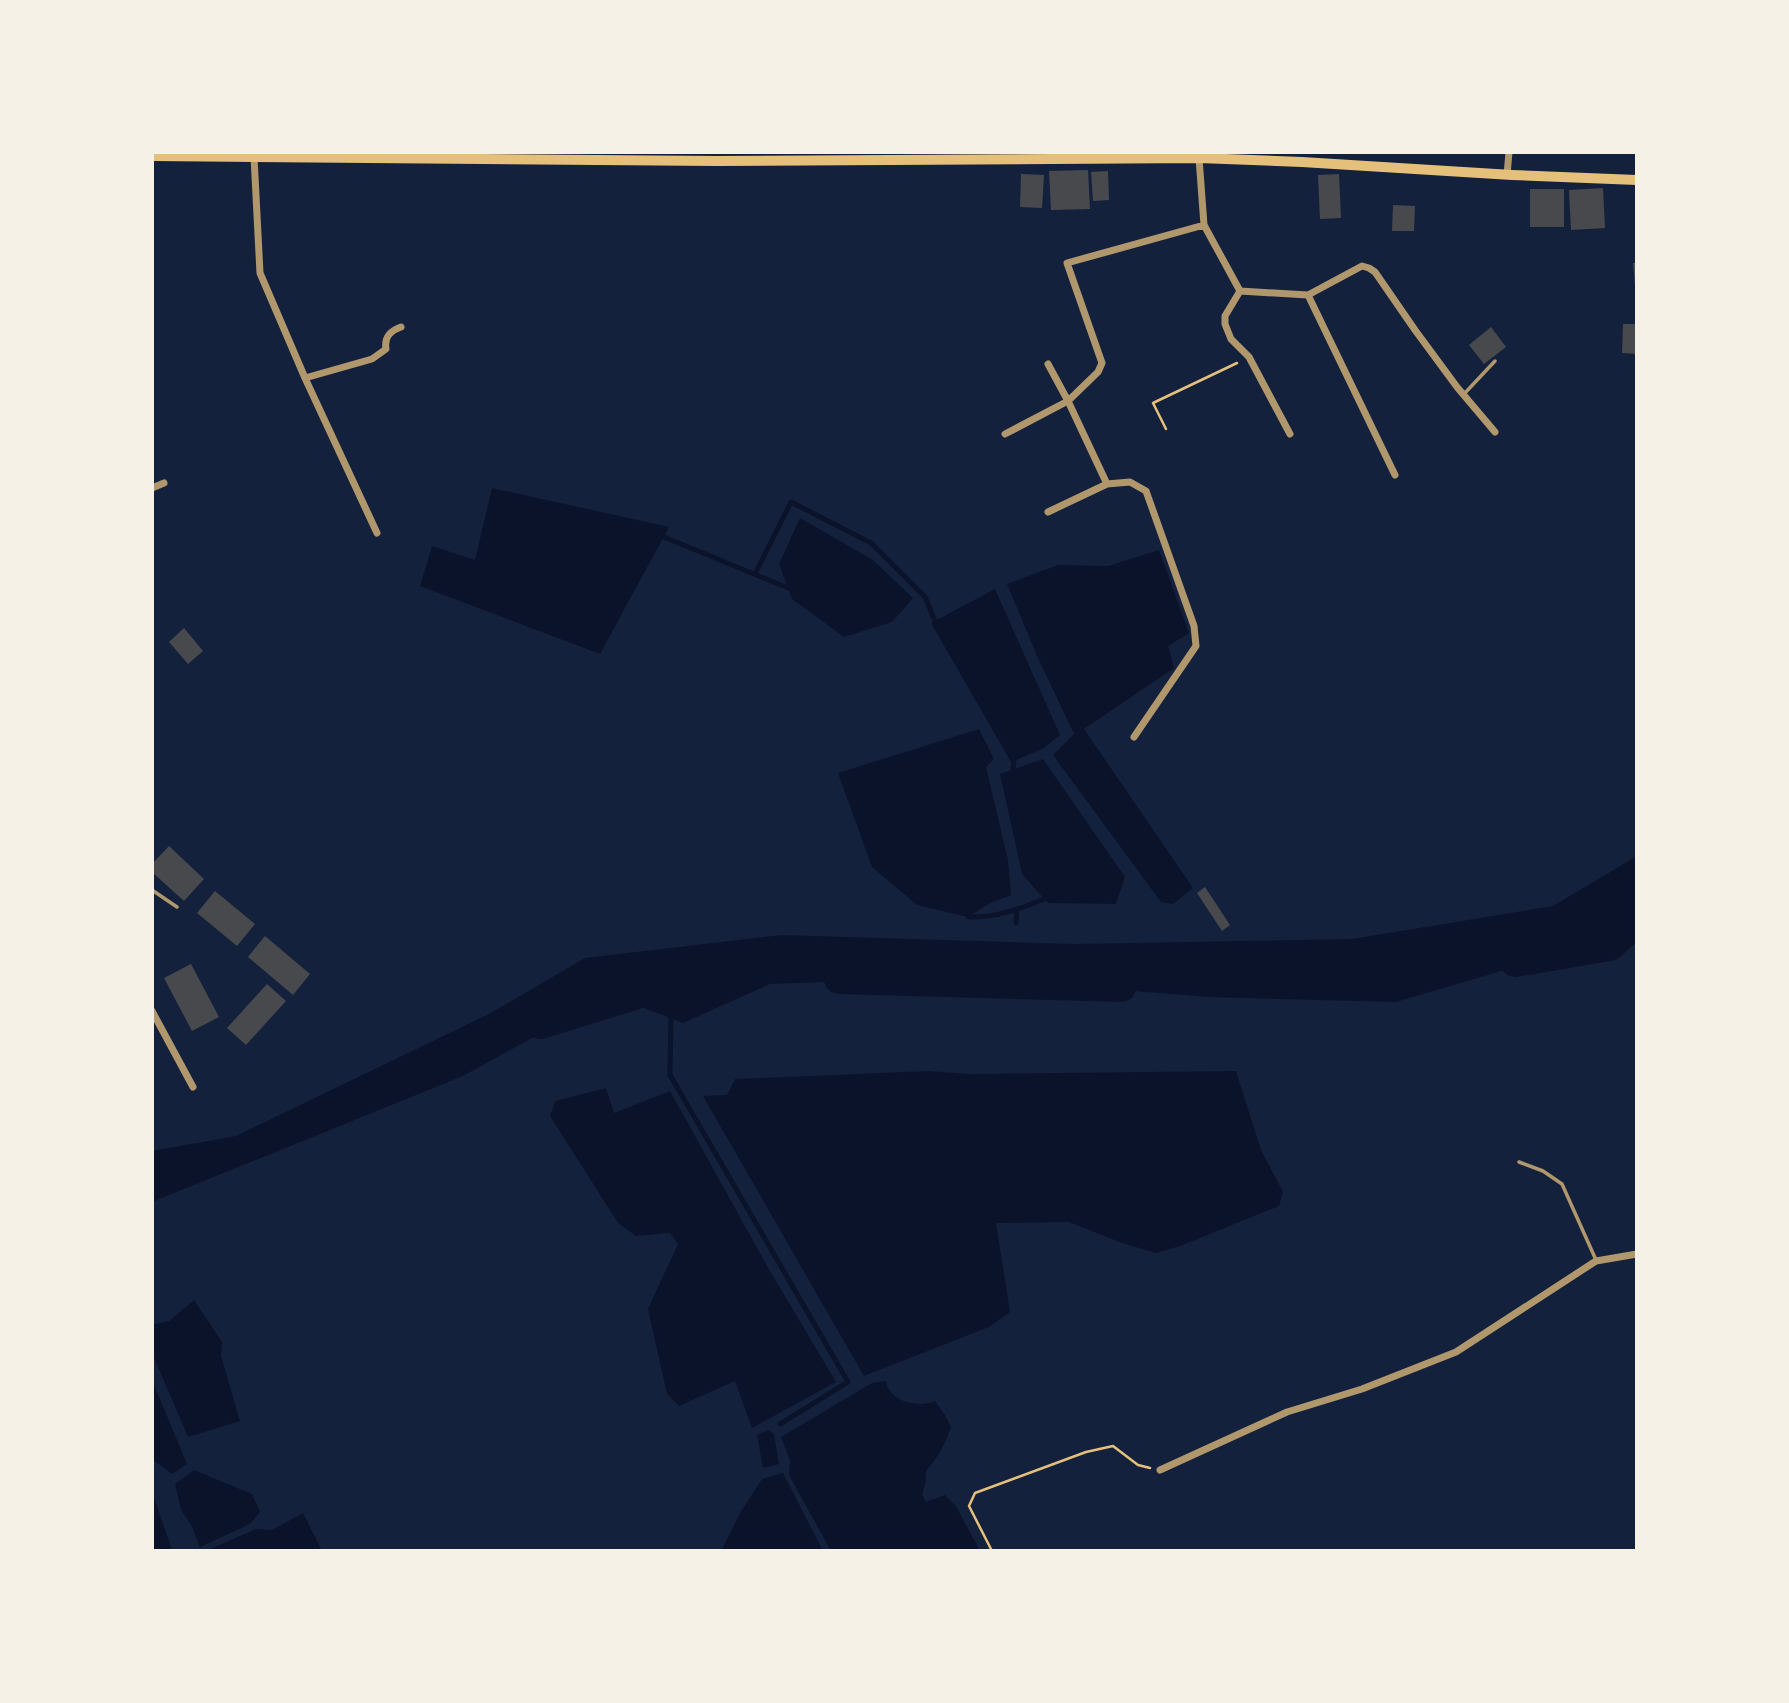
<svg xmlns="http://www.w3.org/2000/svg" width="1789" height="1703" font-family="'Playfair Display',serif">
	<rect width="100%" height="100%" fill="#14213d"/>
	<!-- water -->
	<path fill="#0b132b" d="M492,488L669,527L600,654L420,586L432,546L475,560Z
		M800,518L873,560L913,598L892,622L844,637L792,599L779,564Z
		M1159,550L1189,633L1168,646L1174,668L1084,729L1193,888L1173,904L1161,902L1053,755L1074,734L1038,658L1007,584L1058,565L1108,566Z
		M995,589L1060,735L1044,748L1011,762L931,623Z
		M979,729L994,759L986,767L1008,860L1011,895L990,903L968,917L917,905L872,867L838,773Z
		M1043,759L1125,877L1116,904L1048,903L1022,874L1000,774Z
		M1637,856V926L1603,941L1396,1002L1207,997L964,977L770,984L683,1023L610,995L463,1076L152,1202V1151L236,1136L489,1014L585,958L781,935L1075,944L1352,939L1553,906Z
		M928,1071L969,1074L1236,1071L1261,1150L1283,1192L1279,1206L1180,1246L1156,1253L1122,1243L1069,1222L996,1223L1010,1312L989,1327L864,1376L703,1096L727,1095L735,1079Z
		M606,1088L614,1113L670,1091L767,1266L836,1382L752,1428L735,1381L679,1406L667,1394L648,1309L678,1244L670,1233L636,1236L618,1223L550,1116L555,1101Z
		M194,1300L222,1342L221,1356L240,1421L188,1437L152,1353V1325L169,1321Z
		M152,1380L187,1464L172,1474L152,1459Z
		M886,1381C887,1385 888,1389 891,1392C900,1404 923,1407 935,1401L945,1415L951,1427C945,1444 938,1458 926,1471V1481L922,1495L926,1502L945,1495L956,1506L980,1551H831L789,1475L790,1460L781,1437L872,1383Z
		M768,1430L774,1434L779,1464L763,1468L757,1435Z
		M194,1470L252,1494L260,1512L250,1524L200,1547L191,1525L181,1510L175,1484Z
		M783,1473L823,1551H721L740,1513L762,1479Z
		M152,1492L171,1547L170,1551H152Z
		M303,1513L322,1551H206L256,1529L272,1530Z"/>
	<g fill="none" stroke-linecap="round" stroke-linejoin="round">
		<!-- stream -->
		<path stroke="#0b132b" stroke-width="5" d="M664,537L788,588
			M755,574L791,502L871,543L925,597L935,621
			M1013,769L1014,761
			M968,917C995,918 1020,909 1044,899
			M1016,923L1017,910
			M671,1012L670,1075L848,1382L780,1424"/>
		<!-- river -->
		<path stroke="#0b132b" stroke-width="30" d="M1515,962L1610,946L1637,921
			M839,979L1121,987
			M541,1024L660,987"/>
	</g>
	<!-- building -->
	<path fill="#48494c" d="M1088,170L1090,209L1051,210L1049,171Z
		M1108,171L1109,200L1093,201L1091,172Z
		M1021,174L1044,175L1042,208L1020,207Z
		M1339,174L1341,218L1320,219L1318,175Z
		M1603,188L1605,228L1571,230L1569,190Z
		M1530,189H1564V227H1530Z
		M1393,205L1415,206L1414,231H1392Z
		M1633,263H1637V285H1635Z
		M1623,324H1637V354L1622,353Z
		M1491,327L1506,347L1484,364L1469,345Z
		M184,628L203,651L188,664L169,642Z
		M169,846L204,879L184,901L152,872V864Z
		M1205,887L1230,925L1222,931L1197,893Z
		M215,891L255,924L237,946L197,913Z
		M265,936L310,974L293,995L248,957Z
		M191,964L219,1017L192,1031L164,978Z
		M267,984L286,1001L246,1045L227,1028Z"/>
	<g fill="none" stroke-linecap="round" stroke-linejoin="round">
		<!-- path -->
		<path stroke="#e5c07b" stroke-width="2.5" d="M1166,429L1153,403L1237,363
			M992,1551L969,1506L975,1493L1086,1452L1113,1446L1138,1465L1150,1468"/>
		<!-- service -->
		<path stroke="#b1986c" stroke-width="3.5" d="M1464,394L1495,361
			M152,890L177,907
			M1519,1162L1543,1171L1562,1184L1596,1260"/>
		<!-- minor -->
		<path stroke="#b1986c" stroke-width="7" d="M254,157L260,273L305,378L377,533
			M1199,158L1204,225L1240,291L1308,295L1362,266L1369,268L1375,272L1415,330L1457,387L1495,432
			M1507,175L1509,152
			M1240,291L1225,316V324L1231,339L1249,357L1290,434
			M1308,295L1395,475
			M305,378L372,359L386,349C384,337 390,331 401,327
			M1005,434L1068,401L1098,372L1102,363L1067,263L1204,225
			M1107,484L1130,482L1146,491L1194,626L1196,646L1134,737
			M152,488L164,483
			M1048,512L1107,484L1068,401L1048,364
			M152,1011L193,1087
			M1160,1470L1287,1412L1362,1389L1456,1352L1596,1261L1637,1254"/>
		<!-- secondary -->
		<path stroke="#e5c07b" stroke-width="10" d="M152,156L717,161L1199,158L1302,162L1512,175L1637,180"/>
	</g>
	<!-- border -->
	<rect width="1789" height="1703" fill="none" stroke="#f6f1e7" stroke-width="308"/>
</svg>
